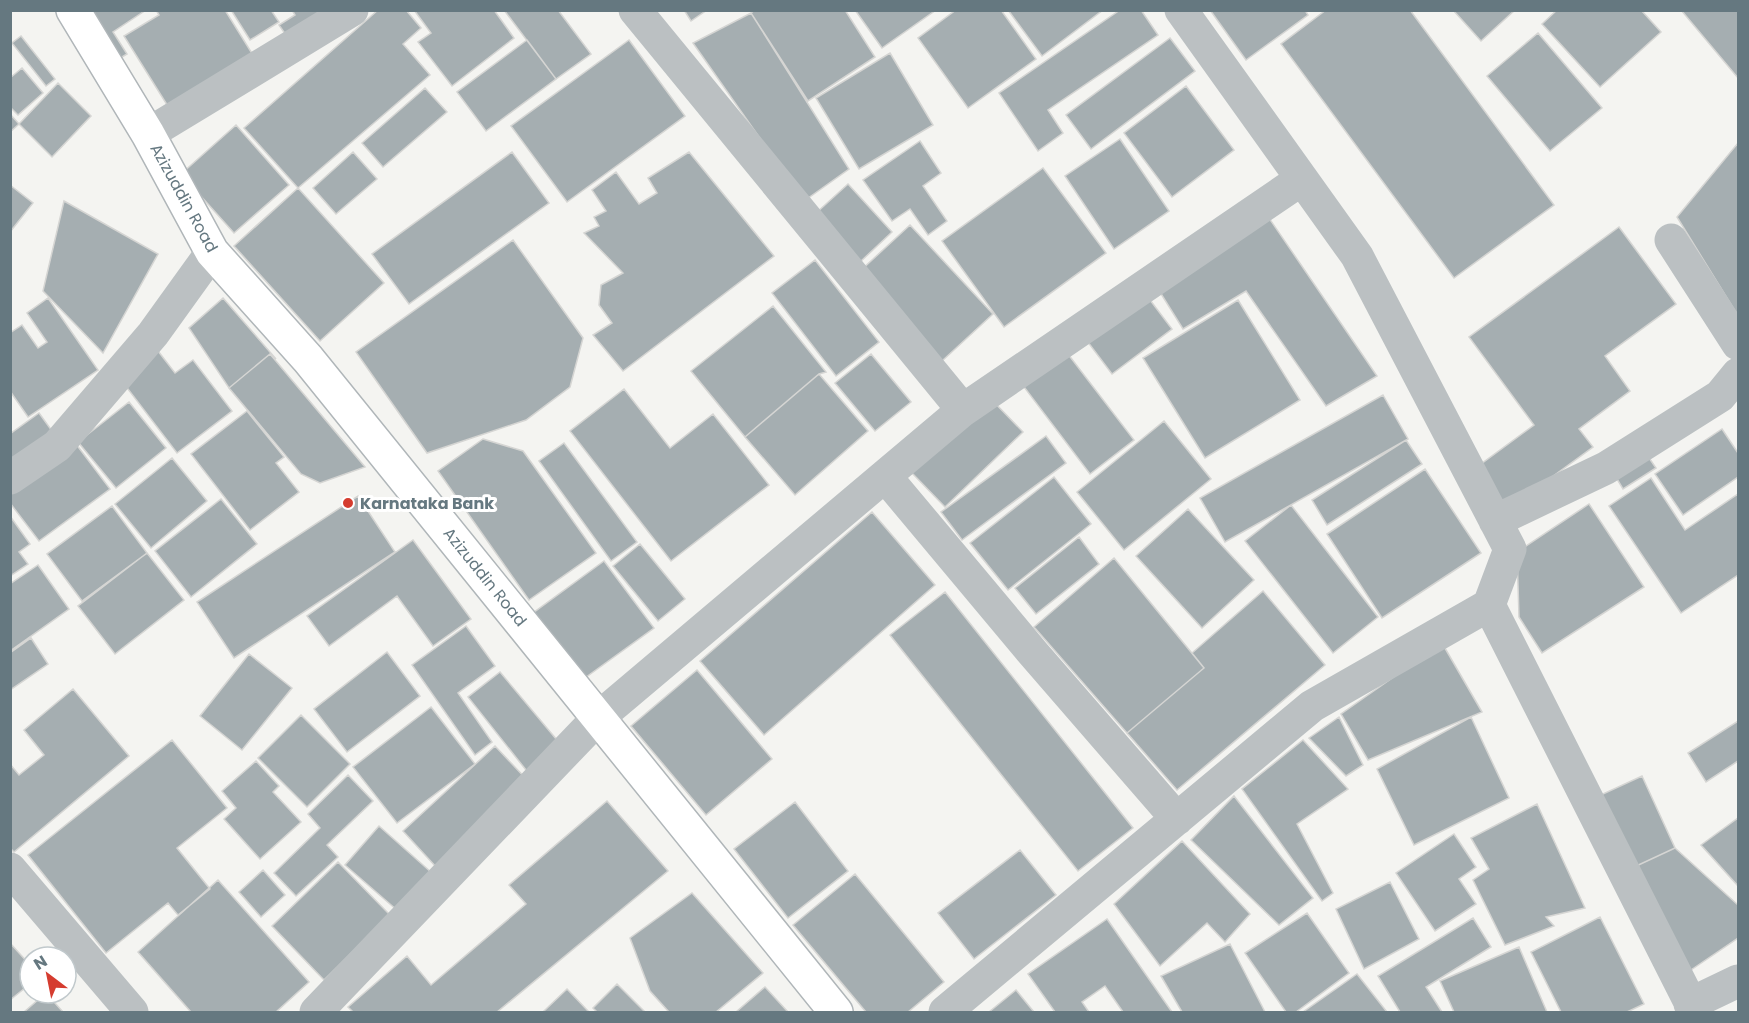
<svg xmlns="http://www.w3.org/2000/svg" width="1749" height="1023" font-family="Poppins,sans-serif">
	<rect width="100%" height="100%" fill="#f4f4f1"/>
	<!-- building -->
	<path fill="#a5aeb1" stroke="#d5d5d3" stroke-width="1.5" d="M80,10H146L113,32L127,54L114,62Z
		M156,10H225L253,55L169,108L124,36L159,15Z
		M231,10H271L279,22L250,40Z
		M292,10H340L292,44L279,25L295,15Z
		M378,10H406L421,28L403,44L430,75L298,188L244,128Z
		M414,10H494L514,38L452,86L418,42L431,33Z
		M504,10H558L591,54L556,79Z
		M684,10H707L691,21Z
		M755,10H845L875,57L808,101L751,13Z
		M855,10H936L882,48Z
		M956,10H1001L1036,59L968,108L918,38Z
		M1008,10H1103L1042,56Z
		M1120,10H1141L1158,35L1048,110L1063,133L1038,151L999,93Z
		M1210,10H1305L1308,15L1246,60Z
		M1326,10H1410L1554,205L1454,278L1281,44Z
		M1453,10H1515L1481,41Z
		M1557,10H1641L1661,32L1600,87L1542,24Z
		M1681,10H1738V78Z
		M751,13L849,169L804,201L693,43Z
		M1538,33L1602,108L1550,151L1487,76Z
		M21,36L55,79L46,86L12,43Z
		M1170,38L1195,71L1091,149L1066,115Z
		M527,40L556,79L486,131L457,92Z
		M629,40L685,116L567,202L511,126Z
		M890,53L933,125L859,169L816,98Z
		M22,68L43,93L18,115L10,107V78Z
		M58,83L91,116L52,157L19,124Z
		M1186,86L1234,150L1172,197L1124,133Z
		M425,88L447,112L383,167L362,143Z
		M10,114L19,124L10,132Z
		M236,125L289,185L234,233L181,174Z
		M1120,139L1169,211L1114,249L1065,176Z
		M920,141L941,173L923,186L947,221L928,235L910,209L892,221L863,180Z
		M1738,143V316L1677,217Z
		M353,152L377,179L336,214L313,188Z
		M512,152L549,203L409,304L372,254Z
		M689,152L774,256L623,371L593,335L612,323L599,305L601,285L623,273L584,233L599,226L594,217L606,211L592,190L616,172L639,204L657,193L648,178Z
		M1043,168L1106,253L1004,327L942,241Z
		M848,184L892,232L859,263L815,214Z
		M10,185L33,203L10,232Z
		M298,188L384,283L320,341L234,246Z
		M64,201L158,254L103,353L43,291Z
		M1269,218L1377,376L1326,406L1246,291L1183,329L1158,289Z
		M910,225L993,314L942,361L859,272Z
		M1619,227L1676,304L1605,356L1630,391L1579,429L1593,447L1508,509L1477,467L1534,425L1469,337Z
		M513,240L583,338L570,387L526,420L427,453L356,352Z
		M815,260L879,342L836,376L772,293Z
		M1144,292L1172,329L1112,374L1084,337Z
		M48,298L98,370L28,417L10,391V333L22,325L38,348L47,342L27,313Z
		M223,298L276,359L270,354L229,388L189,328Z
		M1238,300L1300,400L1205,458L1143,358Z
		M773,306L826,372L819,374L745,437L691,371Z
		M1061,345L1134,440L1090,474L1018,379Z
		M158,351L175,373L193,360L232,411L177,453L121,380Z
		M270,354L365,467L320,483L301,474L229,388Z
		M871,354L911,402L875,431L835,383Z
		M819,374L868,431L795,495L745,437Z
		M624,389L670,448L713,414L769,485L671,561L570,431Z
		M1383,395L1408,439L1225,542L1200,498Z
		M990,398L1023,432L945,507L912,473Z
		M129,402L166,448L116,488L78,442Z
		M247,411L284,457L276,463L299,492L250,530L191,454Z
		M39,413L55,435L10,467V434Z
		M1164,421L1211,479L1124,550L1077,492Z
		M1722,429L1738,453V477L1683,515L1655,474Z
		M1046,436L1066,463L962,540L941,512Z
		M483,439L523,451L596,553L529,600L438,471Z
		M1406,440L1422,464L1327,525L1312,500Z
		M564,443L637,542L611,561L539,461Z
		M76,444L110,489L39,541L10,503V493Z
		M1645,452L1656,468L1623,489L1614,474Z
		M172,458L207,501L151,548L115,504Z
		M1425,469L1481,553L1382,618L1327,534Z
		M1054,477L1091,524L1008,590L970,543Z
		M1651,478L1685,530L1738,494V575L1681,613L1609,506Z
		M358,496L395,552L234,658L197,602Z
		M221,499L257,544L191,597L155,551Z
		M1589,504L1644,587L1542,653L1519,617L1517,552Z
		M1291,505L1378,617L1333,653L1245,541Z
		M112,506L147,553L82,601L47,554Z
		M1188,509L1254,580L1202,628L1136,556Z
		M872,512L935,585L764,735L700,661Z
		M10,516L30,544L19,552L28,564L10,576Z
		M1079,537L1099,564L1036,614L1015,588Z
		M413,540L471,619L433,646L397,596L329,646L307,616Z
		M640,544L685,599L658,621L613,566Z
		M147,553L184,600L115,654L78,606Z
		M1114,558L1204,668L1127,733L1034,627Z
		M604,561L654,628L582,680L533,613Z
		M38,565L69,609L10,651V584Z
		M1263,591L1325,665L1177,790L1127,733L1204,668L1192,653Z
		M945,592L1133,828L1078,871L890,635Z
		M466,626L495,666L458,693L492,742L475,755L412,665Z
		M31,638L48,664L10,690V653Z
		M1442,643L1482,712L1368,760L1341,714Z
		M387,652L420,696L347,752L314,709Z
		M249,654L292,688L242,750L200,716Z
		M697,670L772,759L706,815L631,726Z
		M500,672L562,746L530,775L468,697Z
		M73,689L129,756L14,852L10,848V764L19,775L44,755L24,730Z
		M431,707L475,764L397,823L353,767Z
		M301,715L350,764L307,807L258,758Z
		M1339,717L1363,765L1346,776L1309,738Z
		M1471,717L1509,798L1414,845L1377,769Z
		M1738,721V761L1706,782L1688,753Z
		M172,740L227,808L177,848L210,889L178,915L168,903L106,953L28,855Z
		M1303,740L1348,789L1297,824L1333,893L1322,901L1242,789Z
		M495,746L530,783L437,868L403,831Z
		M256,761L279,786L273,792L301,822L260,859L224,819L236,808L222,791Z
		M348,775L373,801L327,845L338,857L296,896L274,873L320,828L308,814Z
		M1642,776L1675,848L1632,868L1592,799Z
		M1234,796L1313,898L1279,925L1191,840Z
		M607,801L668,871L497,1012H353L348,1007L407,956L431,985L526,904L509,885Z
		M795,802L848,871L788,918L734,849Z
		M1537,804L1585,908L1546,917L1554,926L1505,945L1473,880L1489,869L1471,838Z
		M1738,818V886L1701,845Z
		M379,826L432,873L398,911L345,865Z
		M1454,834L1476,867L1459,879L1476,904L1435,931L1396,873Z
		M1182,841L1250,914L1225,942L1207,923L1160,966L1114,904Z
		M1675,848L1738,905V938L1685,974L1632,868Z
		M1020,850L1056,895L974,959L938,913Z
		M338,862L390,915L324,980L272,926Z
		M263,870L285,895L261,917L239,892Z
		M855,874L944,982L908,1012H866L793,925Z
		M218,880L309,982L276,1012H191L138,952Z
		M1390,882L1419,939L1364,969L1336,909Z
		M692,893L763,973L716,1012H669L650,991L630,938Z
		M1307,913L1349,973L1296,1012H1286L1245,953Z
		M1600,917L1644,1004L1627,1012H1561L1531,952Z
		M1473,918L1491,947L1426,987L1442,1012H1400L1378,976Z
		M1107,919L1172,1012H1123L1105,986L1082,1002L1089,1012H1055L1028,974Z
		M10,943L30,965V984L10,1000Z
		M1230,944L1265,1012H1182L1161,976Z
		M1519,947L1547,1012H1454L1440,981Z
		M1357,974L1387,1012H1303Z
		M617,984L645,1012H597L593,1008Z
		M765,987L788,1012H736Z
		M567,989L589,1012H545L544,1011Z
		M1016,990L1034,1012H989Z
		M46,993L63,1012H24Z"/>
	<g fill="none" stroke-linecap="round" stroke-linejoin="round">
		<!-- secondary casing -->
		<g stroke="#b0b6b9" stroke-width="36">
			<path id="secondary" d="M73,10L148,134L212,252L308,359L836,1012"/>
		</g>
		<!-- street -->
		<path stroke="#bbc0c2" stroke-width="33" d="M635,10L963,410
			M1181,10L1357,256L1510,549L1489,605L1695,1012
			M148,134L352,10
			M1671,240L1738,344
			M885,476L1033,653L1177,819
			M10,478L57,446L153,334L212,252
			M1495,521L1606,468L1720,396L1738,374
			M10,869L132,1012
			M1690,1004L1738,981
			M316,1012L598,718L963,410L1302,179
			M945,1012L1312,706L1489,605"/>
		<!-- secondary -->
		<use href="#secondary" stroke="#fff" stroke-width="33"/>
	</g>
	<!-- markers -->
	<circle fill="#d53c2f" stroke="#fff" stroke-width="2" cx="348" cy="503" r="6"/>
	<g text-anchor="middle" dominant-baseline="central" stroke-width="6" stroke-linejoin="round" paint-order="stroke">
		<!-- street labels -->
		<g font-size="16" fill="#657880" stroke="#fff">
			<text transform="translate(184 198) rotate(61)">Azizuddin Road</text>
			<text transform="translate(485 577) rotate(51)">Azizuddin Road</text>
		</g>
		<!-- poi labels -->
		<g font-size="16" font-weight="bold" fill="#657880" stroke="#fff" text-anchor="start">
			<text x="360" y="503">Karnataka Bank</text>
		</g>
	</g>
	<!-- border -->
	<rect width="1749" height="1023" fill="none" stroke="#657880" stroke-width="24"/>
	<!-- north arrow -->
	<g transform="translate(48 975) rotate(328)"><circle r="28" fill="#ffffff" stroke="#c1c9cc" stroke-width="1.5"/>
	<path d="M0-4.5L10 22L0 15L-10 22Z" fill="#d53c2f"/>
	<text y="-9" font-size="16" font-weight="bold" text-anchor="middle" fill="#657880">N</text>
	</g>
</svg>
